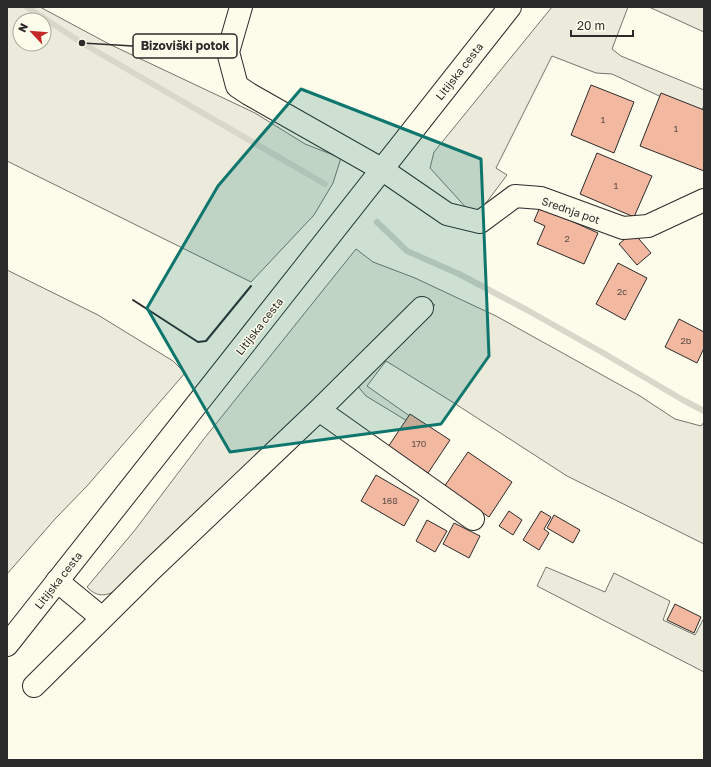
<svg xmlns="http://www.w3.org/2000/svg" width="711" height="767" font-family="'Golos Text',sans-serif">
	<rect width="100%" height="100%" fill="#fdfbea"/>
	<!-- green -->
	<path fill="#ecebdb" stroke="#74746e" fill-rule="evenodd" d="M7,7H40L109,44L255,113L305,144L341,158L333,183L314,215L251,282L7,161ZM20,20H44V44H20Z
		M552,7H628L612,49L621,56L704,90V105L700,115L612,74L596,73L552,56L496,168L507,175L480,211L470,212L430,168L434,152Z
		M649,7H704V32Z
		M356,249L373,262L415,278L496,316L640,396L675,419L701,426L704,422V544L567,476L454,403L386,361L367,386L438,436L422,430L366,396L355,383L435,305L421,296L349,368L118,590C105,596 98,598 87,587L135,530L203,440Z
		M7,270L98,315L173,361L185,373L87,486L55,519L7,574Z
		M546,567L605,592L614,573L670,601L663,620L695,635L704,618V672L537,586Z"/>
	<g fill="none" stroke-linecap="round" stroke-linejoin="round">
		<!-- stream -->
		<path stroke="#d8d7c9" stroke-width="6" d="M27,7L82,43L325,184
			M377,222L407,251L459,274L527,310L605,354L683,400L704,411"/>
	</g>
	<!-- building -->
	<path fill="#f2b8a0" stroke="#2b2b2b" d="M591,85L634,102L614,153L571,135Z
		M661,93L704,110V171L640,146Z
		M597,153L652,176L634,217L580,194Z
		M540,207L598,233L584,264L537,244L545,226L534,221Z
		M633,232L651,253L637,265L619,244Z
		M618,263L647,278L625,320L596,304Z
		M679,319L704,332V348L697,363L665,347Z
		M410,414L450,440L428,473L388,447Z
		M468,452L512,482L489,517L444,487Z
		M376,475L419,500L404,526L361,501Z
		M509,511L522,520L513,535L499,526Z
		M541,511L551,517L544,529L549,533L539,550L523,540Z
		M554,515L580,530L573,543L547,528Z
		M427,520L447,531L435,552L416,541Z
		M454,523L480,536L469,558L443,544Z
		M675,604L701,617L694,633L667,620Z"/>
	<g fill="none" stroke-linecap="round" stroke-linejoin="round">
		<!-- minor casing -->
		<g stroke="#2b2b2b" stroke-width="24">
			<path id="minor" d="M241,7L228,52L237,86L249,94L383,170L447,214L480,222L515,196L541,198L623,228L648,226L704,200
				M319,410L473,519
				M57,581L102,618
				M34,686L152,569L319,410L422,308"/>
		</g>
		<!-- major casing -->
		<g stroke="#2b2b2b" stroke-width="24">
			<path id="major" d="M7,645L510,7"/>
		</g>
		<!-- minor -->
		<use href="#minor" stroke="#fdfbea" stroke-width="22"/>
		<!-- major -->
		<use href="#major" stroke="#fdfbea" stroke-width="22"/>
		<!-- wall -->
		<path stroke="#2b2b2b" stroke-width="2" d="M133,300L198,342L206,341L251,286"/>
	</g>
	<!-- marked area -->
	<path fill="#0f766e" fill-opacity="0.2" stroke="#0f766e" stroke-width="3" stroke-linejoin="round" d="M301,89L481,159L489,356L441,424L230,452L147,308L218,186Z"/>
	<g text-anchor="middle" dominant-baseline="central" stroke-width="3" stroke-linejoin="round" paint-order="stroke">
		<!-- number labels -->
		<g font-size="9" fill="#5d4e48">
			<text x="603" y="119">1</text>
			<text x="676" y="128">1</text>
			<text x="616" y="185">1</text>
			<text x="567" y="238">2</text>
			<text x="622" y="291">2c</text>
			<text x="686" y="340">2b</text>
			<text x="419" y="443">170</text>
			<text x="390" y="500">168</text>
		</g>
		<!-- street labels -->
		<g font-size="11" fill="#2b2b2b" stroke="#fdfbea">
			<text transform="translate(459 71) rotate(-52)">Litijska cesta</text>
			<text transform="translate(571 210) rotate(19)">Srednja pot</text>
			<text transform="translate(259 326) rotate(-52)">Litijska cesta</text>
			<text transform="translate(58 580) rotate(-52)">Litijska cesta</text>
		</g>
	</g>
	<!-- callouts -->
	<path fill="none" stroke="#2b2b2b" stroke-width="1.5" d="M82 43L133 46"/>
	<circle fill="#2b2b2b" stroke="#fdfbea" stroke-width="1.5" cx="82" cy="43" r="4"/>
	<rect fill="#fdfbea" stroke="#2b2b2b" stroke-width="1.5" x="133" y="34" width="104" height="24" rx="4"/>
	<g font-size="12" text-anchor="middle" font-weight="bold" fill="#2b2b2b">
		<text x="185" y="50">Bizoviški potok</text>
	</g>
	<!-- border -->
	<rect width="711" height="767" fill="none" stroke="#2b2b2b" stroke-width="16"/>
	<!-- north arrow -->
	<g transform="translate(32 32) rotate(296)"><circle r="19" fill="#fdfbea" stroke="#a9a89e"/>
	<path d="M0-3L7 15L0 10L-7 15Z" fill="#c62828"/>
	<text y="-6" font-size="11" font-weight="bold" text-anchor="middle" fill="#2b2b2b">N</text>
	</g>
	<!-- scale -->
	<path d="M571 30v6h62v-6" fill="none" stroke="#2b2b2b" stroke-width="2"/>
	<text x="577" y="30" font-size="12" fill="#2b2b2b" stroke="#fdfbea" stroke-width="3" paint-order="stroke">20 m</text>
</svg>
